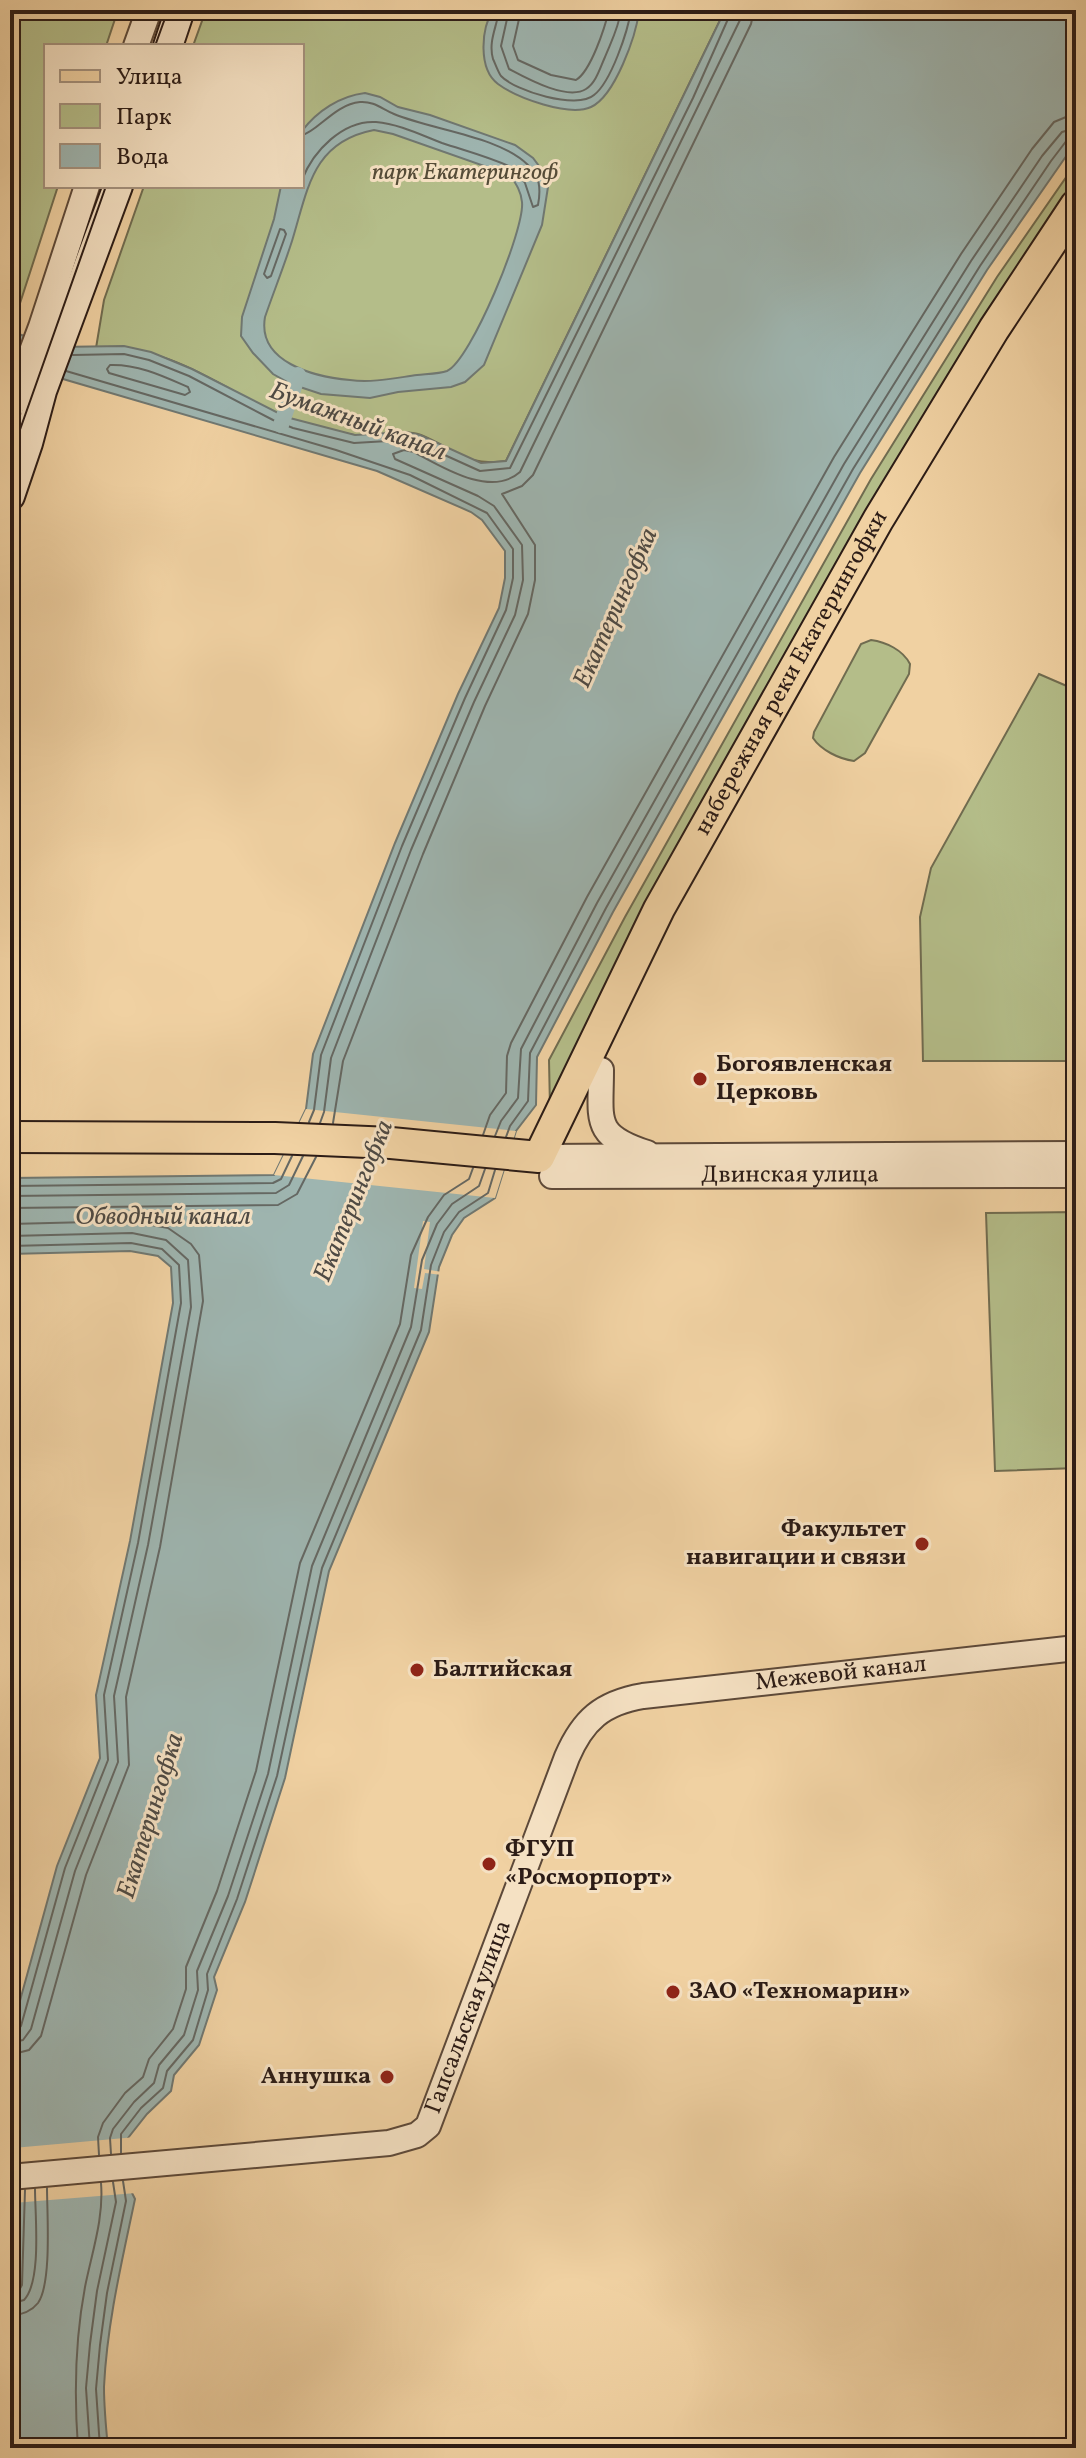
<svg xmlns="http://www.w3.org/2000/svg" width="1086" height="2458" font-family="Vollkorn,serif">
	<rect width="100%" height="100%" fill="#f0d1a2"/>
	<filter id="stains"><feTurbulence type="fractalNoise" baseFrequency=".0025" numOctaves="4"/><feColorMatrix values="0 0 0 0 .2 0 0 0 0 .09 0 0 0 0 .02 0 0 0 .5 -.17"/></filter>
	<radialGradient id="worn" r=".72"><stop offset=".6" stop-color="#630" stop-opacity="0"/><stop offset="1" stop-color="#630" stop-opacity=".3"/></radialGradient>
	<!-- green -->
	<path fill="#b4bd89" stroke="#706c50" stroke-width="2" d="M10,10H118L106,46H46V186H58L11,331Z
		M206,10H725L506,461C466,467 455,449 421,435C399,427 376,439 354,435C330,431 300,424 277,414C216,384 168,344 96,348L104,300L144,186H302V46H193Z
		M1076,163V190L1028,257L550,1108L549,1060L625,917L871,479L997,277Z
		M871,640C886,642 903,650 910,664L909,674L865,753L854,761C839,759 821,750 813,738L814,732L861,644Z
		M1039,674L1076,690V1061H923L920,917L931,868Z
		M1076,1212V1468L995,1471L986,1213Z"/>
	<!-- water -->
	<path fill="#9eb5b0" stroke="#707872" stroke-width="2" fill-rule="evenodd" d="M493,10H639V11C636,36 615,96 591,107C569,117 517,98 498,84C478,69 481,29 493,10Z
		M725,10H1076V142L987,270L860,473L613,912L537,1057L536,1105L516,1131L495,1198L464,1218L452,1235L439,1267L429,1332L329,1571L285,1778L245,1902L214,1977L217,1990L199,2045L174,2075L171,2091L147,2114L128,2138L132,2193L135,2199C122,2261 107,2323 104,2387C104,2407 106,2428 108,2448H10V2332L17,2246V2148L15,2136L10,2133V2037L57,1866L100,1758L96,1695L130,1541L173,1303L171,1267L158,1256L130,1251L10,1254V1178L274,1175L306,1109L313,1054L395,843L458,694L499,608L505,578V551L482,520L471,512L377,471L63,379L10,352V331L56,347L124,346L151,352L192,369L286,417L355,435L405,432L420,435L481,463L506,461Z
		M365,93L380,97L398,107L430,115L515,145L533,158L545,174L548,187L542,225L484,365L465,382L451,387L398,392L370,398L321,394L291,384L273,374L253,353L241,336L242,317L274,219L281,186H302V131C317,111 340,96 365,93ZM374,130L393,134L510,175C516,184 521,191 522,202C525,229 471,360 447,371C439,374 426,374 417,375C395,378 372,383 350,380C314,377 257,362 265,317C274,291 284,266 292,241C308,189 312,142 374,130Z"/>
	<!-- pier -->
	<path fill="#f0d1a2" d="M306,1109L516,1131L495,1198L274,1175Z
		M423,1221L430,1222L424,1269L442,1272V1275L425,1273L422,1289L414,1288Z
		M136,2137L132,2140L136,2193L13,2203V2148Z"/>
	<g fill="none" stroke-linecap="round" stroke-linejoin="round">
		<!-- shore -->
		<path stroke="#656863" stroke-width="2" d="M499,10C497,27 488,41 493,59C495,63 498,72 501,76C515,91 577,110 594,95C611,82 628,31 631,10
			M509,10L501,46L509,69C526,78 567,101 586,89C596,83 600,68 605,57C611,42 619,27 621,10
			M521,10L513,46L518,60L551,75L576,80C591,71 605,27 609,10
			M302,135C316,133 335,104 360,102C374,101 382,109 394,114C432,130 499,136 528,165C540,176 541,189 538,205L533,207L525,183L513,168C490,157 466,151 442,143C421,135 399,124 376,122C343,120 313,151 302,180
			M280,229L284,230L286,234L271,276L267,278L264,274Z
			M73,355L124,354L149,360L189,376L273,420L293,428L354,443L405,440L418,443L480,471L510,468L693,98L732,10
			M110,365C138,364 163,376 188,387L190,392L185,395L109,373L107,369Z
			M66,371L336,450L410,475L487,513L513,549V578L506,610L465,698L402,846L321,1055L314,1110L309,1122
			M320,1123L324,1112L331,1058L411,850L474,702L515,615L523,580L522,545L494,506L478,496L395,459L393,454L404,450L414,452C442,467 491,498 520,472L740,20L742,10
			M333,1123L343,1061L423,854L485,706L528,614L535,580V545L502,494L522,486L533,475L751,24L754,10
			M483,1135L490,1115L506,1093L507,1056L511,1043L587,897L834,457L961,254L1032,149L1054,122L1066,117L1076,115
			M495,1136L501,1121L518,1098L521,1049L597,903L844,464L971,261L1042,156L1062,132L1076,128
			M506,1137L510,1126L528,1101L530,1053L606,908L853,469L980,266L1051,161L1067,140L1076,138
			M10,1186L273,1183L281,1179L292,1156
			M10,1196L276,1193L289,1185L303,1156
			M10,1208L278,1205L297,1194L316,1157
			M10,1224L130,1221L168,1228L191,1244L199,1255L203,1301L160,1547L126,1697L129,1765L86,1875L41,2036L29,2050L10,2055
			M10,1236L132,1233L166,1240L188,1260L191,1307L148,1545L114,1696L118,1762L75,1871L31,2029L23,2040L10,2043
			M10,1246L131,1243L162,1249L179,1265L181,1303L138,1543L104,1695L108,1760L65,1868L21,2026L17,2031L10,2033
			M121,2153V2134L141,2108L163,2088L167,2071L193,2040L208,1990L207,1974L237,1899L277,1776L322,1568L421,1330L431,1265L444,1232L459,1212L488,1193L495,1170
			M111,2154L110,2138L113,2129L134,2102L154,2083L159,2065L184,2035L198,1990L197,1971L228,1896L268,1774L312,1566L411,1327L422,1260L437,1224L452,1204L479,1186L485,1169
			M99,2155L98,2137L103,2123L125,2093L143,2077L149,2059L173,2029L186,1989V1967L217,1891L256,1771L300,1563L400,1324L411,1255L428,1217L444,1195L469,1179L473,1168
			M10,2294L18,2292L22,2285L25,2190
			M10,2304L24,2300C42,2281 35,2215 35,2189
			M10,2316C21,2315 31,2312 38,2303C52,2283 47,2213 47,2188
			M78,2448C74,2394 75,2340 85,2287C92,2252 104,2218 101,2183
			M90,2448L86,2388L90,2344L97,2291L116,2202L113,2182
			M100,2448L96,2389L100,2345L107,2293L126,2201L123,2181"/>
		<!-- canal -->
		<path stroke="#9eb5b0" stroke-width="16" d="M281,425L298,375"/>
		<!-- tertiary casing -->
		<g stroke="#5d4939" stroke-width="28">
			<g id="tertiary">
				<path d="M136,46L149,10"/>
				<path d="M10,410L41,327L87,186"/>
				<path d="M601,1070C601,1121 592,1135 647,1153"/>
				<path d="M539,1157L1076,1154"/>
				<path id="s1" d="M552,1176L1076,1175"/>
				<path id="s2" d="M10,2177L389,2143L417,2135L428,2126L567,1757C583,1720 602,1703 643,1696L1076,1648"/>
			</g>
		</g>
		<!-- secondary casing -->
		<g stroke="#2c1c16" stroke-width="32">
			<path id="secondary" d="M168,46L180,10
				M10,496L28,443L42,391L118,186"/>
		</g>
		<!-- primary casing -->
		<g stroke="#2c1c16" stroke-width="34">
			<g id="primary">
				<path id="s3" d="M10,1137L275,1138L391,1143L539,1157L659,909L878,520L994,329L1076,205"/>
			</g>
		</g>
		<!-- tertiary -->
		<use href="#tertiary" stroke="#f5e1c3" stroke-width="24"/>
		<!-- secondary -->
		<use href="#secondary" stroke="#f5e1c3" stroke-width="28"/>
		<!-- primary -->
		<use href="#primary" stroke="#f0d1a2" stroke-width="30"/>
		<!-- tram -->
		<path stroke="#2c1c16" stroke-width="2" d="M155,46L168,10
			M10,458L106,186"/>
	</g>
	<!-- markers -->
	<g fill="#8f2418" stroke="#f5e1c3" stroke-width="3">
		<circle cx="700" cy="1079" r="8"/>
		<circle cx="922" cy="1544" r="8"/>
		<circle cx="417" cy="1670" r="8"/>
		<circle cx="489" cy="1864" r="8"/>
		<circle cx="673" cy="1992" r="8"/>
		<circle cx="387" cy="2077" r="8"/>
	</g>
	<g text-anchor="middle" dominant-baseline="central" stroke-width="6" stroke-linejoin="round" paint-order="stroke">
		<!-- park labels -->
		<g font-size="24" font-style="italic" fill="#554c38" stroke="#f5e1c3">
			<text x="465" y="173">парк Екатерингоф</text>
		</g>
		<!-- street labels -->
		<g font-size="24" fill="#2c1c16" stroke="#f5e1c3">
			<text stroke="none"><textPath href="#s3" startOffset="1076">набережная реки Екатерингофки</textPath></text>
			<text stroke="none"><textPath href="#s1" startOffset="238">Двинская улица</textPath></text>
			<text stroke="none"><textPath href="#s2" startOffset="1120">Межевой канал</textPath></text>
			<text stroke="none"><textPath href="#s2" startOffset="540">Гапсальская улица</textPath></text>
		</g>
		<!-- poi labels -->
		<g font-size="24" font-weight="bold" fill="#2c1c16" stroke="#f5e1c3" text-anchor="start">
			<text x="716" y="1065">Богоявленская<tspan x="716" dy="28">Церковь</tspan></text>
			<text x="906" y="1530" text-anchor="end">Факультет<tspan x="906" dy="28">навигации и связи</tspan></text>
			<text x="433" y="1670">Балтийская</text>
			<text x="505" y="1850">ФГУП<tspan x="505" dy="28">«Росморпорт»</tspan></text>
			<text x="689" y="1992">ЗАО «Техномарин»</text>
			<text x="371" y="2077" text-anchor="end">Аннушка</text>
		</g>
		<!-- water labels -->
		<g font-size="26" font-style="italic" fill="#4e4a44" stroke="#f5e1c3">
			<text transform="translate(358 422) rotate(20)">Бумажный канал</text>
			<text transform="translate(616 608) rotate(-66)">Екатерингофка</text>
			<text transform="translate(354 1201) rotate(-68)">Екатерингофка</text>
			<text x="163" y="1217">Обводный канал</text>
			<text transform="translate(151 1816) rotate(-73)">Екатерингофка</text>
		</g>
	</g>
	<!-- margin -->
	<rect width="1086" height="2458" fill="none" stroke="#f0d1a2" stroke-width="40"/>
	<rect x="12" y="12" width="1062" height="2434" fill="none" stroke="#2c1c16" stroke-width="4"/>
	<rect x="20" y="20" width="1046" height="2418" fill="none" stroke="#2c1c16" stroke-width="2"/>
	<!-- legend -->
	<rect x="44" y="44" width="260" height="144" fill="#f5e1c3" stroke="#a5927e" stroke-width="2"/>
	<rect x="60" y="70" width="40" height="12" fill="#f0d1a2" stroke="#a5927e" stroke-width="2"/>
	<text x="116" y="84" font-size="24" fill="#2c1c16">Улица</text>
	<rect x="60" y="104" width="40" height="24" fill="#b4bd89" stroke="#a5927e" stroke-width="2"/>
	<text x="116" y="124" font-size="24" fill="#2c1c16">Парк</text>
	<rect x="60" y="144" width="40" height="24" fill="#9eb5b0" stroke="#a5927e" stroke-width="2"/>
	<text x="116" y="164" font-size="24" fill="#2c1c16">Вода</text>
	<rect width="100%" height="100%" filter="url(#stains)"/>
	<rect width="100%" height="100%" fill="url(#worn)"/>
</svg>
